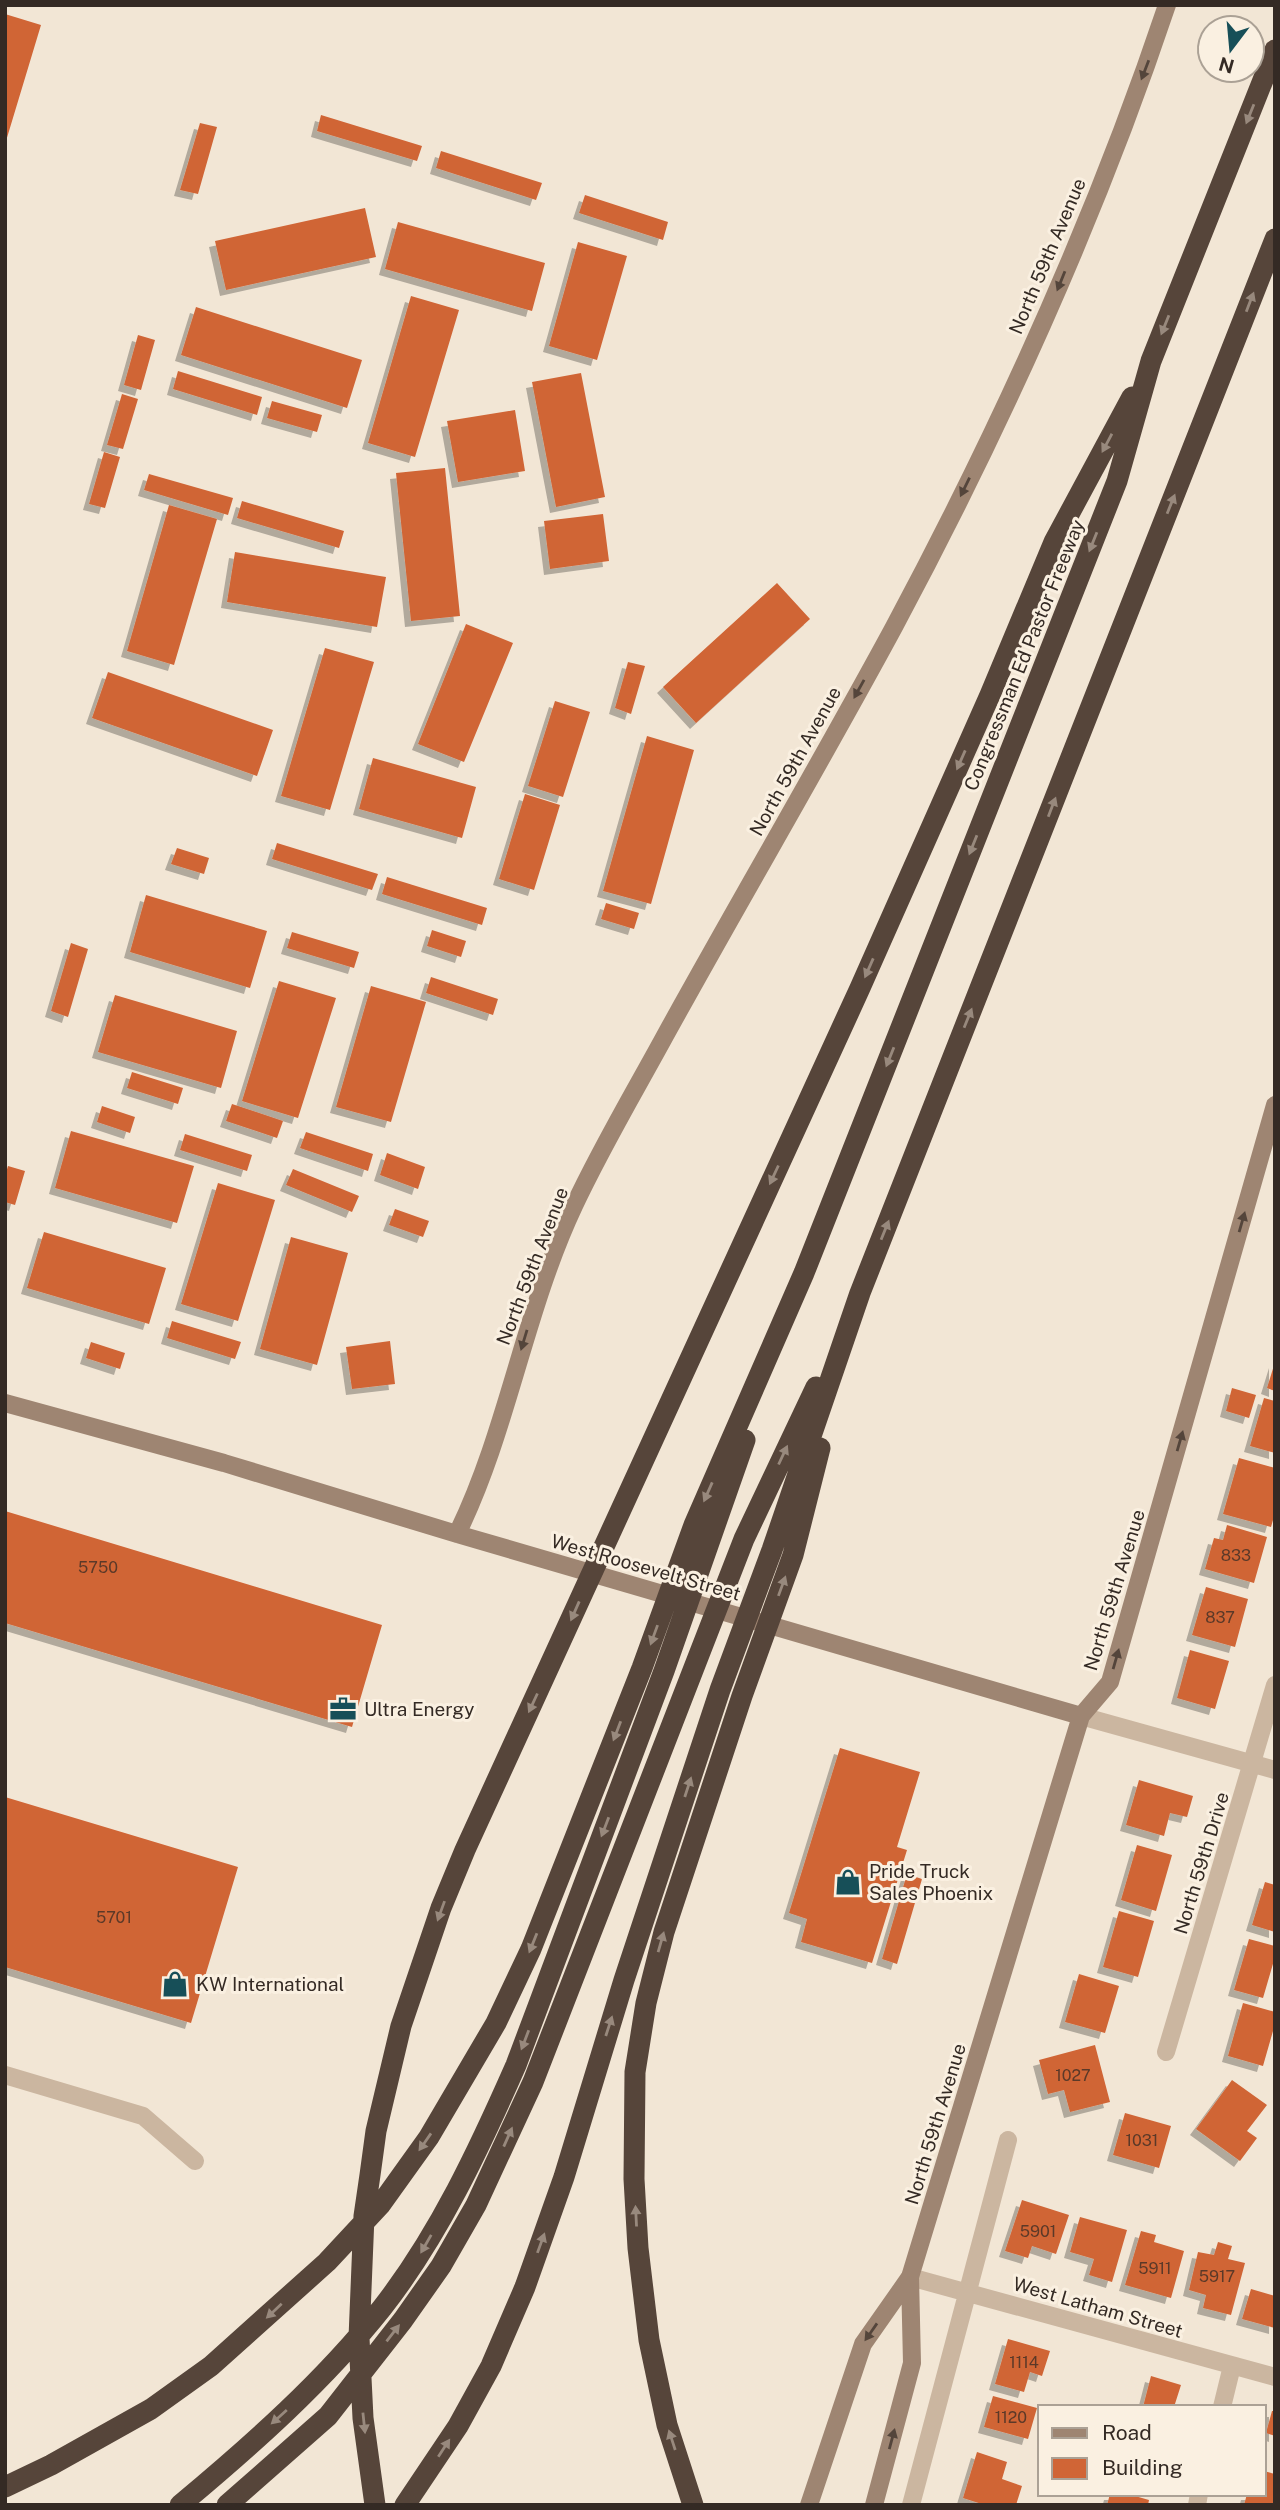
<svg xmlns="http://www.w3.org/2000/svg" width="1280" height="2510" font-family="'Public Sans',sans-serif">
	<defs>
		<filter id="shadow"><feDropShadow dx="-6" dy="6" stdDeviation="0" flood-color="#0004"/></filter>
	</defs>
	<rect width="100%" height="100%" fill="#f2e6d5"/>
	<!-- building -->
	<path fill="#d06536" filter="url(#shadow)" d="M5,14L41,25L6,141H5Z
		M321,115L422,146L417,161L317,131Z
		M200,123L217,127L198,194L180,190Z
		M441,151L542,183L536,200L436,168Z
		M585,195L668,222L663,240L579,213Z
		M365,208L376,257L226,290L215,241Z
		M398,222L545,263L532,311L385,269Z
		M578,242L627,256L597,360L549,346Z
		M411,296L459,310L415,457L368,443Z
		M196,307L362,360L347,408L181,355Z
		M138,335L155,340L141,390L124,385Z
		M178,371L262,397L257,415L173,389Z
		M581,373L605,497L556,507L532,382Z
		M122,394L138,399L123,449L107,445Z
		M272,401L322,415L317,432L267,418Z
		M515,410L525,471L458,482L447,421Z
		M104,452L120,457L105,508L89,504Z
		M445,468L460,616L411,621L396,473Z
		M149,474L233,498L228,515L144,490Z
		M242,501L344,531L339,548L237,518Z
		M169,505L217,519L174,665L127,651Z
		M603,514L609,561L550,569L544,521Z
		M235,552L386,577L377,627L227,602Z
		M777,583L810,619L696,723L663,687Z
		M466,624L513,643L464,762L418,744Z
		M325,648L374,662L330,810L281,796Z
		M628,662L645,666L631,714L615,708Z
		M108,672L273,730L257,776L92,718Z
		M555,701L590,712L563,797L528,786Z
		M647,736L694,750L651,904L603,891Z
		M373,758L476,787L462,838L359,809Z
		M525,794L560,805L534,890L499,879Z
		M277,843L378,874L372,890L272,859Z
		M177,848L209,858L204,874L171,864Z
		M387,877L487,908L482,925L382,894Z
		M146,895L267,931L250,988L130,952Z
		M606,903L639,913L634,929L601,919Z
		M432,930L466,941L461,957L427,946Z
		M292,932L359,952L354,968L287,948Z
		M71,943L88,949L68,1017L51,1011Z
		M431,977L498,999L493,1015L426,993Z
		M279,981L336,998L298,1118L242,1101Z
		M371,986L426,1002L391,1122L336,1107Z
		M115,995L237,1031L221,1088L98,1052Z
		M132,1072L183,1088L178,1104L127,1088Z
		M232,1104L283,1121L277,1138L226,1121Z
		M102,1106L135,1117L130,1133L97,1122Z
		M71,1131L194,1166L177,1223L55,1188Z
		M306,1132L373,1154L368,1171L300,1148Z
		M185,1134L252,1155L247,1171L180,1150Z
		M387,1153L425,1167L418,1189L380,1175Z
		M8,1166L25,1171L15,1205L5,1202V1176Z
		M293,1169L359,1196L352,1212L286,1185Z
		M218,1183L275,1200L238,1321L181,1304Z
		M395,1209L429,1221L423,1237L389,1225Z
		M44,1232L166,1268L149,1324L27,1288Z
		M291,1237L348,1253L317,1365L260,1349Z
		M172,1321L241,1342L235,1359L167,1338Z
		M390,1341L395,1384L352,1389L346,1347Z
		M91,1342L125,1353L120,1369L86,1358Z
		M1275,1362V1391L1267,1388Z
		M1232,1388L1256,1395L1249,1418L1226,1411Z
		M1264,1398L1275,1401V1453L1250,1446Z
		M1239,1458L1275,1468V1513L1271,1527L1223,1514Z
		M5,1511L382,1625L352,1727L5,1623Z
		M1227,1525L1267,1537L1254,1583L1205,1569L1214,1538L1223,1540Z
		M1206,1587L1248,1599L1235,1647L1192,1635Z
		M1190,1650L1229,1661L1215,1709L1177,1698Z
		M840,1748L920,1772L897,1847L907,1850L872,1963L801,1942L807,1919L789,1913Z
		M1139,1780L1193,1796L1187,1817L1170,1813L1164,1836L1126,1825Z
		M5,1797L238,1867L191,2023L5,1967Z
		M1137,1845L1172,1855L1156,1911L1121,1900Z
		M907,1874L922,1879L897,1964L882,1959Z
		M1265,1882L1275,1885V1932L1252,1925Z
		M1119,1911L1154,1921L1138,1977L1103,1967Z
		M1249,1939L1275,1946V1957L1263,1998L1234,1990Z
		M1079,1974L1119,1986L1105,2033L1065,2022Z
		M1243,2003L1275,2012V2024L1263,2066L1228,2056Z
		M1095,2045L1110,2102L1070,2112L1064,2090L1048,2094L1039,2060Z
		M1232,2080L1267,2105L1247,2131L1257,2138L1240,2161L1196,2129Z
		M1125,2113L1171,2126L1159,2168L1113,2155Z
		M1022,2200L1069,2215L1056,2254L1032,2246L1028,2258L1005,2251Z
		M1080,2217L1127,2230L1112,2282L1089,2275L1094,2259L1070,2252Z
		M1141,2231L1156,2235L1154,2242L1184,2251L1171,2298L1125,2285Z
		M1218,2242L1232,2246L1228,2259L1245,2263L1231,2315L1203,2308L1206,2295L1189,2290L1198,2252L1214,2255Z
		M1251,2289L1275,2296V2328L1242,2319Z
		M1008,2339L1050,2351L1042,2376L1030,2372L1024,2392L995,2384Z
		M1151,2376L1181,2385L1174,2407H1143Z
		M993,2396L1037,2408L1028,2439L984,2427Z
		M1272,2411H1275V2436L1266,2433Z
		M977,2452L1007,2462L1002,2479L1022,2486L1016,2505H985L963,2498Z
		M1264,2471L1275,2474V2505H1244L1247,2494H1264Z
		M1110,2494H1128L1149,2500L1148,2505H1107Z"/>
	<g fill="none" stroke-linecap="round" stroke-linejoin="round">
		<!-- street -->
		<path stroke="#cbb6a0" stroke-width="18" d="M1081,1716L1275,1770
			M1166,2052L1275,1685
			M5,2075L143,2116L195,2161
			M910,2277L1275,2377
			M1222,2407L1232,2366
			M911,2505L1008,2140
			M1197,2505L1199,2494"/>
		<!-- secondary -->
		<path stroke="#9e8572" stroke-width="18" d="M5,1403L224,1463L457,1534L1081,1716
			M457,1534C508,1430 524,1312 574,1206C601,1148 635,1091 666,1034C741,898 820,764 894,627C1001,427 1095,220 1167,5
			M809,2505L863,2344L910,2277L1081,1716L1110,1682L1275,1105
			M874,2505L912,2363L910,2277"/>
		<!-- highway -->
		<path stroke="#56453a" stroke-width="21" d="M5,2487L51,2465L151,2409L211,2366L327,2262L381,2204L429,2137L496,2023L531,1949L642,1668L694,1525L804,1273L1117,481L1151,361L1275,50
			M180,2505C252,2445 324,2381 382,2308C439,2235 479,2149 516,2065L664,1671L745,1440
			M227,2505L328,2416L403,2320L441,2266L476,2205L533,2082L744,1539L816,1387
			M375,2505L363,2418L359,2338L364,2216L370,2175L376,2131L401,2026L441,1908L465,1850L860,988L990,695L1054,542L1132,397
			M405,2505L458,2426L491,2366L525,2287L564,2177L624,1980L720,1690L772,1550L860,1293L1275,239
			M693,2505L667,2425L649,2340L638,2248L634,2179L635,2072L646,2003L664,1932L742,1696L793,1555L820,1448"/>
	</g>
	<!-- one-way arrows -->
	<defs><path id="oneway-solid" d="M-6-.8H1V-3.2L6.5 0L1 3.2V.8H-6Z" transform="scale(1.75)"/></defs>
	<g fill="#54453b">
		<use href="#oneway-solid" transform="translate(1145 70) rotate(111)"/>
		<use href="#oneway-solid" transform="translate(1061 281) rotate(112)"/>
		<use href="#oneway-solid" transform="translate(965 487) rotate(116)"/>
		<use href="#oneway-solid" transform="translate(859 689) rotate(119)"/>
		<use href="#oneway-solid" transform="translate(1242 1222) rotate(-74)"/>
		<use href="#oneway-solid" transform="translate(524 1340) rotate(107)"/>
		<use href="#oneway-solid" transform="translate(1180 1441) rotate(-74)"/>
		<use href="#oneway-solid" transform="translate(1116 1659) rotate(-74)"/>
		<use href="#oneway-solid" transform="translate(871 2332) rotate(125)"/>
		<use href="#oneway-solid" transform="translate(892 2439) rotate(-75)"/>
	</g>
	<g fill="#98897d">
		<use href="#oneway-solid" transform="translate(1250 114) rotate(112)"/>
		<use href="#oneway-solid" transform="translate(1250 302) rotate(-69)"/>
		<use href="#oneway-solid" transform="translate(1165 325) rotate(112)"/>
		<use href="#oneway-solid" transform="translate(1107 443) rotate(118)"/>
		<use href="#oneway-solid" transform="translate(1171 504) rotate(-68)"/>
		<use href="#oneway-solid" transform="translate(1093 542) rotate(112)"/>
		<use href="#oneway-solid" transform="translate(961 760) rotate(114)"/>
		<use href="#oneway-solid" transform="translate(1052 807) rotate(-69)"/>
		<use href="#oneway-solid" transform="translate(973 845) rotate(112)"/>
		<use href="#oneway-solid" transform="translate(869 968) rotate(114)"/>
		<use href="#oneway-solid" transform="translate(968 1018) rotate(-68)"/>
		<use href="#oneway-solid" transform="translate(890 1057) rotate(112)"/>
		<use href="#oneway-solid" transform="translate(774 1175) rotate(115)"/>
		<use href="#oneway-solid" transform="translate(885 1230) rotate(-68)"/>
		<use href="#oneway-solid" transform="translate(783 1455) rotate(-65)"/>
		<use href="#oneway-solid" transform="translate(708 1492) rotate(114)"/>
		<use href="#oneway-solid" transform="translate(782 1586) rotate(-70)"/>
		<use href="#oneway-solid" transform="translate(575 1611) rotate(114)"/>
		<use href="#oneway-solid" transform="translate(654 1635) rotate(110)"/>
		<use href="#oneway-solid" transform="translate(533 1703) rotate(115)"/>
		<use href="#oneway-solid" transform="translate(617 1731) rotate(111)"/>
		<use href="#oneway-solid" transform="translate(688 1787) rotate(-72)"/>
		<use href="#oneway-solid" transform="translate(605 1827) rotate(111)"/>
		<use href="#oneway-solid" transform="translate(441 1911) rotate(110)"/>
		<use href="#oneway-solid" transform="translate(661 1942) rotate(-74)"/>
		<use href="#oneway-solid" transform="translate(533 1943) rotate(112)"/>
		<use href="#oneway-solid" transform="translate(609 2026) rotate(-72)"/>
		<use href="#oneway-solid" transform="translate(525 2040) rotate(111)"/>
		<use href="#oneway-solid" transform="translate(508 2137) rotate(-66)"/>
		<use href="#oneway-solid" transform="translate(425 2142) rotate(125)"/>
		<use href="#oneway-solid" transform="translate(636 2216) rotate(-93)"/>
		<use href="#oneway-solid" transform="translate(541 2243) rotate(-70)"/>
		<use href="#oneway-solid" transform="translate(426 2244) rotate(120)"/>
		<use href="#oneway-solid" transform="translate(274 2311) rotate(137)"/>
		<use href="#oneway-solid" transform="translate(393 2333) rotate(-52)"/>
		<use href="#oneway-solid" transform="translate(279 2417) rotate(138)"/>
		<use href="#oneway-solid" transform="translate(364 2423) rotate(84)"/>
		<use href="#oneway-solid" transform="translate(672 2440) rotate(-108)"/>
		<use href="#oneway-solid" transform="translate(444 2448) rotate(-57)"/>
	</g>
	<!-- icons -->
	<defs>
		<g id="office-bare" transform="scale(2.1)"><path d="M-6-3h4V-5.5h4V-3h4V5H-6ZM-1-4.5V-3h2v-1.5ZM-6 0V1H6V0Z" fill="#174f58" stroke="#faf0e1" stroke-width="2.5" paint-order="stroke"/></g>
		<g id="shop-bare" transform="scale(2.1)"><path d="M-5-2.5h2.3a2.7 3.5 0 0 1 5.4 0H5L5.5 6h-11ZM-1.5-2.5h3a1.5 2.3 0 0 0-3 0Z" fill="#174f58" stroke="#faf0e1" stroke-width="2.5" paint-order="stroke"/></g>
	</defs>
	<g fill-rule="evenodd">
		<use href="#office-bare" x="343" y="1709"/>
		<use href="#shop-bare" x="848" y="1882"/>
		<use href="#shop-bare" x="175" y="1984"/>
	</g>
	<g text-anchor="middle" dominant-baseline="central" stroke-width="6" stroke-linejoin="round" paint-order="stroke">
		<!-- number labels -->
		<g font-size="16" fill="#5b3928">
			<text x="1236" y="1555">833</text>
			<text x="98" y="1567">5750</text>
			<text x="1220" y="1617">837</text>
			<text x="114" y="1917">5701</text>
			<text x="1073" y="2075">1027</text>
			<text x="1142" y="2140">1031</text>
			<text x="1038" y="2231">5901</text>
			<text x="1155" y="2268">5911</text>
			<text x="1217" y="2276">5917</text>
			<text x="1024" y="2362">1114</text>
			<text x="1011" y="2417">1120</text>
		</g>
		<!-- street labels -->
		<g font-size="19" fill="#342a24" stroke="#faf0e1">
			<text transform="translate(1047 256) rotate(-67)">North 59th Avenue</text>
			<text transform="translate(1024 655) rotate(-68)">Congressman Ed Pastor Freeway</text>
			<text transform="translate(795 761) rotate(-61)">North 59th Avenue</text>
			<text transform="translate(532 1266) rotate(-69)">North 59th Avenue</text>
			<text transform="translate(646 1567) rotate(16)">West Roosevelt Street</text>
			<text transform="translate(1114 1590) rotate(-73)">North 59th Avenue</text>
			<text transform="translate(1201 1863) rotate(-73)">North 59th Drive</text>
			<text transform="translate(935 2124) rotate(-73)">North 59th Avenue</text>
			<text transform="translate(1098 2307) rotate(16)">West Latham Street</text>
		</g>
		<!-- poi labels -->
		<g font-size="19" fill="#342a24" stroke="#faf0e1" text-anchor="start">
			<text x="364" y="1709">Ultra Energy</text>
			<text x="869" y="1871">Pride Truck<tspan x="869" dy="22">Sales Phoenix</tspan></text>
			<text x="196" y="1984">KW International</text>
		</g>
	</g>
	<!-- border -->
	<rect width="1280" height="2510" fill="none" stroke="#342a24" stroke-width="14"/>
	<!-- legend -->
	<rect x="1038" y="2405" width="228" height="91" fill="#faf0e1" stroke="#aba195" stroke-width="2"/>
	<rect x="1052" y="2428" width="35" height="10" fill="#9e8572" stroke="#aba195" stroke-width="2"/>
	<text x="1102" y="2440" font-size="21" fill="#342a24">Road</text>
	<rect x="1052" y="2458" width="35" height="21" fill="#d06536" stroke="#aba195" stroke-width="2"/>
	<text x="1102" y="2475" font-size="21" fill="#342a24">Building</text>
	<!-- north arrow -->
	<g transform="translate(1231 49) rotate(196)"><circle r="33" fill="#faf0e1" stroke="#aba195" stroke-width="2"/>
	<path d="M0-5L12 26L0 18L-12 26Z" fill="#174f58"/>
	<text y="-10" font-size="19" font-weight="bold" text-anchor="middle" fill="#342a24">N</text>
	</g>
</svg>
